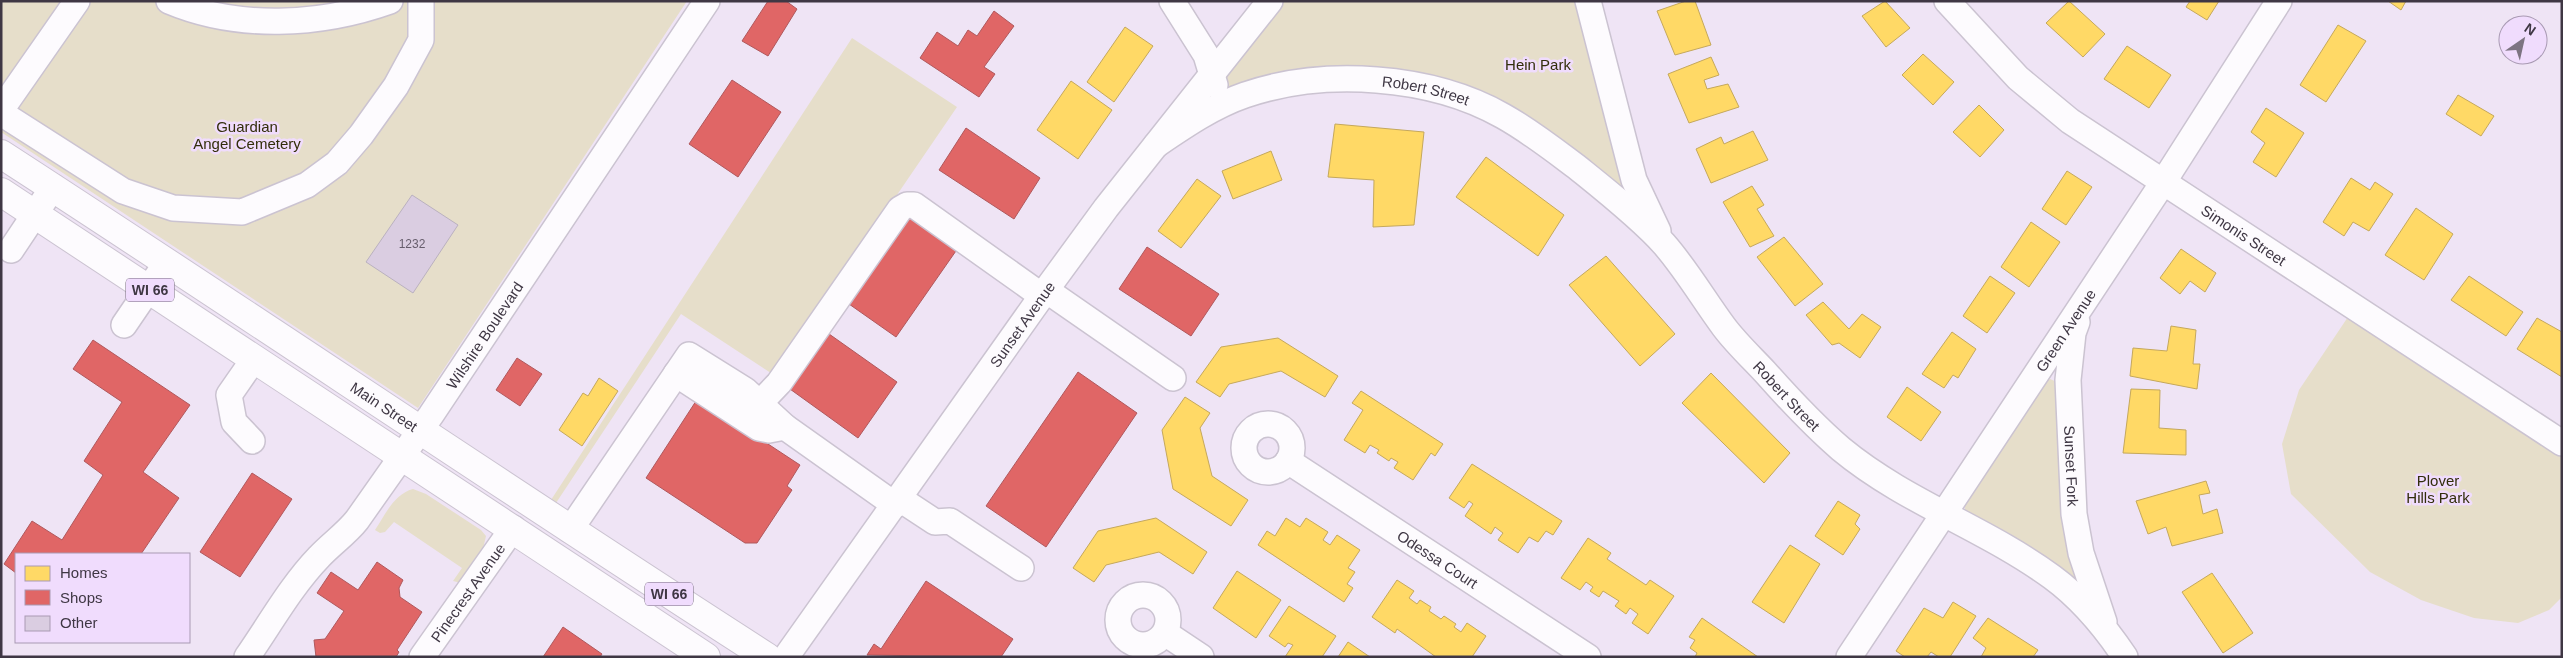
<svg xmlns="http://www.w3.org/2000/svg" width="2563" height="658" font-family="Helvetica,sans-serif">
	<rect width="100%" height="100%" fill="#efe4f5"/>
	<!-- green -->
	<path fill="#e6deca" d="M1,1H687L418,408L1,132Z
		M1270,1H1588L1663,243L1502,115L1346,80L1191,122Z
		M852,38L957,107L774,375L681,314L554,506L549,503Z
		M2354,308L2562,443V597L2549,610L2518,623L2474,618L2421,600L2370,572L2291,494L2282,444L2299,390Z
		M2050,379L2059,383L2066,536L2076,578L2074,582L1965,513V502L2044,382Z
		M413,489L426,494L481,530L486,536L482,553L461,583L453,581L462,568L394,522L385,532L380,533L375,530C385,515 394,494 413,489Z"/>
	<!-- homes -->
	<path fill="#ffd966" stroke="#c5a85c" d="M1686,1H1695L1711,45L1675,55L1657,11Z
		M1885,1L1910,28L1886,47L1862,16Z
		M2069,1L2105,34L2083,57L2046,23Z
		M2190,1H2219L2207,20L2186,7Z
		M2388,1H2406L2401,10Z
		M2338,25L2366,41L2326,102L2300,85Z
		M1125,27L1153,46L1114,102L1087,82Z
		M2127,46L2171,75L2149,108L2104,79Z
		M1923,54L1954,82L1933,105L1902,75Z
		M1711,57L1719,75L1704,80L1707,89L1728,84L1739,107L1689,123L1668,74Z
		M1071,81L1112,110L1078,159L1037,130Z
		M2458,95L2494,116L2481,136L2446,114Z
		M1979,105L2004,130L1980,157L1953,132Z
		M2266,108L2304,133L2276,177L2253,162L2265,143L2251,132Z
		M1335,124L1424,132L1414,225L1373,227L1374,180L1328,177Z
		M1753,131L1768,160L1711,183L1696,149L1721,137L1724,144Z
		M1271,151L1282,180L1233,199L1222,171Z
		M1486,157L1564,215L1538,256L1456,197Z
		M2067,171L2092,187L2066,225L2042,209Z
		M2351,178L2370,190L2375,182L2393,194L2369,231L2353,222L2344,236L2323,222Z
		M1197,179L1221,196L1181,248L1158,231Z
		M1752,186L1764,205L1757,209L1774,236L1750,247L1723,202Z
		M2416,208L2453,234L2424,280L2385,255Z
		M2031,222L2060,242L2029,287L2001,267Z
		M1784,237L1823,284L1795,306L1757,257Z
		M2181,249L2216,273L2205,292L2190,281L2180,294L2160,278Z
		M1606,256L1675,334L1640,366L1569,285Z
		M1990,276L2015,293L1987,333L1963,316Z
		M2469,276L2523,312L2506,336L2451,300Z
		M1823,302L1849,329L1862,314L1881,327L1860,358L1839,343L1832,345L1806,315Z
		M2537,318L2562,332V377L2517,349Z
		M2171,326L2196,330L2193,364H2200L2197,389L2130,376L2133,348L2167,351Z
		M1952,332L1976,349L1958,378L1953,375L1944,388L1922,374Z
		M1278,338L1338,376L1325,397L1281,371L1229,384L1220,397L1196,382L1221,347Z
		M1711,373L1790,453L1764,483L1682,403Z
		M599,378L618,391L582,446L559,430L583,393L588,396Z
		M1907,387L1941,412L1921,441L1887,417Z
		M2131,389L2160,390L2159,428L2186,430V455L2123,453Z
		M1361,391L1443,444L1435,456L1431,453L1413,480L1394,468L1398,462L1391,458L1389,461L1377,453L1379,450L1370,445L1365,453L1344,440L1363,410L1352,403Z
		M1185,397L1210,413L1200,428L1212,476L1248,500L1231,526L1173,489L1162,430Z
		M1472,464L1562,521L1553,535L1546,531L1538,542L1529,537L1518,553L1498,540L1503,533L1495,527L1491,534L1465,516L1473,504L1469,501L1464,508L1449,498Z
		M2206,481L2210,493L2199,495L2203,514L2217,509L2223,533L2172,546L2166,527L2148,534L2136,501Z
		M1838,501L1860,515L1855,524L1860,529L1843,555L1815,536Z
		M1156,518L1207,552L1193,574L1159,552L1106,565L1094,582L1073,568L1098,531Z
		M1286,518L1300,527L1306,518L1328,532L1323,540L1330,545L1337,535L1360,550L1348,568L1355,572L1347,584L1353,588L1344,602L1258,545L1267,531L1275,536Z
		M1588,538L1611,553L1607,559L1646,585L1650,580L1674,596L1648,634L1632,623L1638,614L1630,608L1626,614L1615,606L1619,601L1603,591L1599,597L1590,591L1593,587L1586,582L1580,590L1561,578Z
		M1790,545L1820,564L1784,623L1752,602Z
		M1237,571L1281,600L1256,638L1213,608Z
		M2212,573L2253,633L2223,653L2182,592Z
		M1397,580L1414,591L1409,598L1417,604L1420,600L1431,607L1429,611L1441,619L1444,616L1456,624L1454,627L1461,632L1467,623L1486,636L1472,657H1436L1397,629L1395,633L1372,617Z
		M1953,602L1976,616L1950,657H1939L1931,652L1927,657H1905L1896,651L1924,608L1943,618Z
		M1289,606L1336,636L1322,657H1285L1293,645L1288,643L1285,647L1269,636Z
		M1702,618L1758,657H1695L1697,653L1690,648L1695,640L1689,637Z
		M1988,618L2038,650L2033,657H1981L1986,648L1973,638Z
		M1348,642L1370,657H1338Z"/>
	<!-- shops -->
	<path fill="#e06666" stroke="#b0585c" d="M768,1H786L797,9L768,56L742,41Z
		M994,11L1014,26L984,67L995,74L979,97L920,58L937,32L958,46L968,30L977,36Z
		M732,80L781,112L738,177L689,144Z
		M966,128L1040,178L1014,219L939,170Z
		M911,215L958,248L896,337L849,304Z
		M1147,247L1219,294L1191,336L1119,289Z
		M822,329L897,382L858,438L783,384Z
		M93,340L190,405L143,472L179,498L141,554H16V573L4,564L32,521L62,540L103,475L84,461L122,402L73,369Z
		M517,358L542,374L520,406L496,390Z
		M1078,372L1137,413L1046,547L986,506Z
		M698,398L800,465L787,486L792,490L757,543H745L646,478Z
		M252,473L292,499L240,577L200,552Z
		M377,562L403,580L399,588L400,597L422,612L397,650L399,652L396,657H316L314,640L325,639L344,611L317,593L331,572L358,590Z
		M926,581L1013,639L1001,657L867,655L874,644L881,649Z
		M563,627L602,654L600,657H543Z"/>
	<!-- building -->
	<path fill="#dacde1" stroke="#bab1bf" d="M412,195L458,225L413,293L366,262Z"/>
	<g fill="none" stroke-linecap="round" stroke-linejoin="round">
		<!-- minor casing -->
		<g stroke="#cbc3d1" stroke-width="28">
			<g id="minor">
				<path d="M169,1C238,30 320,26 390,1"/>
				<path d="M1172,1L1206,55L1215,85"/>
				<path d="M1588,1L1634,180L1658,231"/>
				<path id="s1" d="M1947,1L2018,78L2070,121L2562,443"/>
				<path d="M1,110L77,1"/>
				<path d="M1,113L123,191L173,208L242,212L307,185L337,163L361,135L396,86L421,40V1"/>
				<path id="s2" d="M1156,145C1184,126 1213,106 1245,95C1324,68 1431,75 1503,116C1530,131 1554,150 1578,168C1604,189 1642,219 1664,244C1686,269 1704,300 1724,327C1736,343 1751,357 1765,372C1789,399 1813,425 1841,449C1905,502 1985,528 2052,577C2082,599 2105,627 2125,657"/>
				<path d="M11,250L53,187"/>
				<path d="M1046,290L1173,378"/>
				<path id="s3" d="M2077,322L2073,333L2068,380L2074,514L2081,553L2104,622"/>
				<path d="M124,325L167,262"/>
				<path d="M676,374L759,428L769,430L785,427"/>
				<path d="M759,404L779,383L900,209L907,205H914L1042,296"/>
				<circle cx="1268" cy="448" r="24"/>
				<path d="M252,441L234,422L229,395L254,359"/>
				<path id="s4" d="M1288,461L1588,657"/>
				<path d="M900,499L935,522L950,521L1021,568"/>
				<path d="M570,530L689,355L745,390L785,427L895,505"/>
				<circle cx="1143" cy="620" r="25"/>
				<path d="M1165,633L1201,657"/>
				<path id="s5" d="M247,657C270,624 291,586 319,557C331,544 346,534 357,520L431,415L707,1"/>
				<path id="s6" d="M422,657L513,528"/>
				<path id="s7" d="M786,657L1046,290L1106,208L1270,1"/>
				<path id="s8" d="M1849,657L2164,181L2279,1"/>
			</g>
		</g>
		<!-- major casing -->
		<g stroke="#cbc3d1" stroke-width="30">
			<g id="major">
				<path id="s9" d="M1,154C257,320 510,492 767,657"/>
				<path d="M1,192L706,657"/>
			</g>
		</g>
		<!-- minor -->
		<use href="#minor" stroke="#fdfbfe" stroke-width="25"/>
		<!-- major -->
		<use href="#major" stroke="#fdfbfe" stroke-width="28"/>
	</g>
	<g text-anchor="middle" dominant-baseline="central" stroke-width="5" stroke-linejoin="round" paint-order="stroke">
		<!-- number labels -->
		<g font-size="12" fill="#665d6c">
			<text x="412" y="244">1232</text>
		</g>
		<!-- shield labels -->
		<g fill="#f0dcfd" stroke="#74687c" stroke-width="1">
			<rect x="126" y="278.5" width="48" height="23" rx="4"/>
			<rect x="645" y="582.5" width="48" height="23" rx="4"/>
		</g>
		<g font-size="14" font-weight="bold" fill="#3f3744">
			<text x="150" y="290">WI 66</text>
			<text x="669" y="594">WI 66</text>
		</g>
		<!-- park labels -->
		<g font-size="15" fill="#322e0b" stroke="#f0dcfd">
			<text x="1538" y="64">Hein Park</text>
			<text x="247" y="126">Guardian<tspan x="247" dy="17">Angel Cemetery</tspan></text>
			<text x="2438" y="480">Plover<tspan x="2438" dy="17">Hills Park</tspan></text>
		</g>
		<!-- street labels -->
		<g font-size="15" fill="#3f3744" stroke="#f0dcfd">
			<text stroke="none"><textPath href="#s2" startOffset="286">Robert Street</textPath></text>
			<text stroke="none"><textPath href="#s1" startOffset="380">Simonis Street</textPath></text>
			<text stroke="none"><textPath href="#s7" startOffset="408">Sunset Avenue</textPath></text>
			<text stroke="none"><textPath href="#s8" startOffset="392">Green Avenue</textPath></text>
			<text stroke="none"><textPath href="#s5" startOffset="401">Wilshire Boulevard</textPath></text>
			<text stroke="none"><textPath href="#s2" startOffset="770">Robert Street</textPath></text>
			<text stroke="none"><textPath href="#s9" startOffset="459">Main Street</textPath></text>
			<text stroke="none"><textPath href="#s3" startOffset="145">Sunset Fork</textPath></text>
			<text stroke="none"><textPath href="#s4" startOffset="179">Odessa Court</textPath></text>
			<text stroke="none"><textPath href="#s6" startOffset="79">Pinecrest Avenue</textPath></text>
		</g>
	</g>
	<!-- border -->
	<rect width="2563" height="658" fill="none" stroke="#3f3744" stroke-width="5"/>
	<!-- legend -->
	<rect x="15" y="553" width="175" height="90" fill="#f0dcfd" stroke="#a99ab3"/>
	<rect x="25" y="566" width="25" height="15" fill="#ffd966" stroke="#a99ab3"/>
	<text x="60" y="578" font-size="15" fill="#3f3744">Homes</text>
	<rect x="25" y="590" width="25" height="15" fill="#e06666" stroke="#a99ab3"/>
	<text x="60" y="603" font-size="15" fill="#3f3744">Shops</text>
	<rect x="25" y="616" width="25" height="15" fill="#dacde1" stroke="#a99ab3"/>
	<text x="60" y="628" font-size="15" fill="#3f3744">Other</text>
	<!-- north arrow -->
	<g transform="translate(2523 40) rotate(34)"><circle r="24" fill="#f0dcfd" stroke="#a99ab3"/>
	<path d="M0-4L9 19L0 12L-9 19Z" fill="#7d7482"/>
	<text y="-8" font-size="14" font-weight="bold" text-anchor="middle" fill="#3f3744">N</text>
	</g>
</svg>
